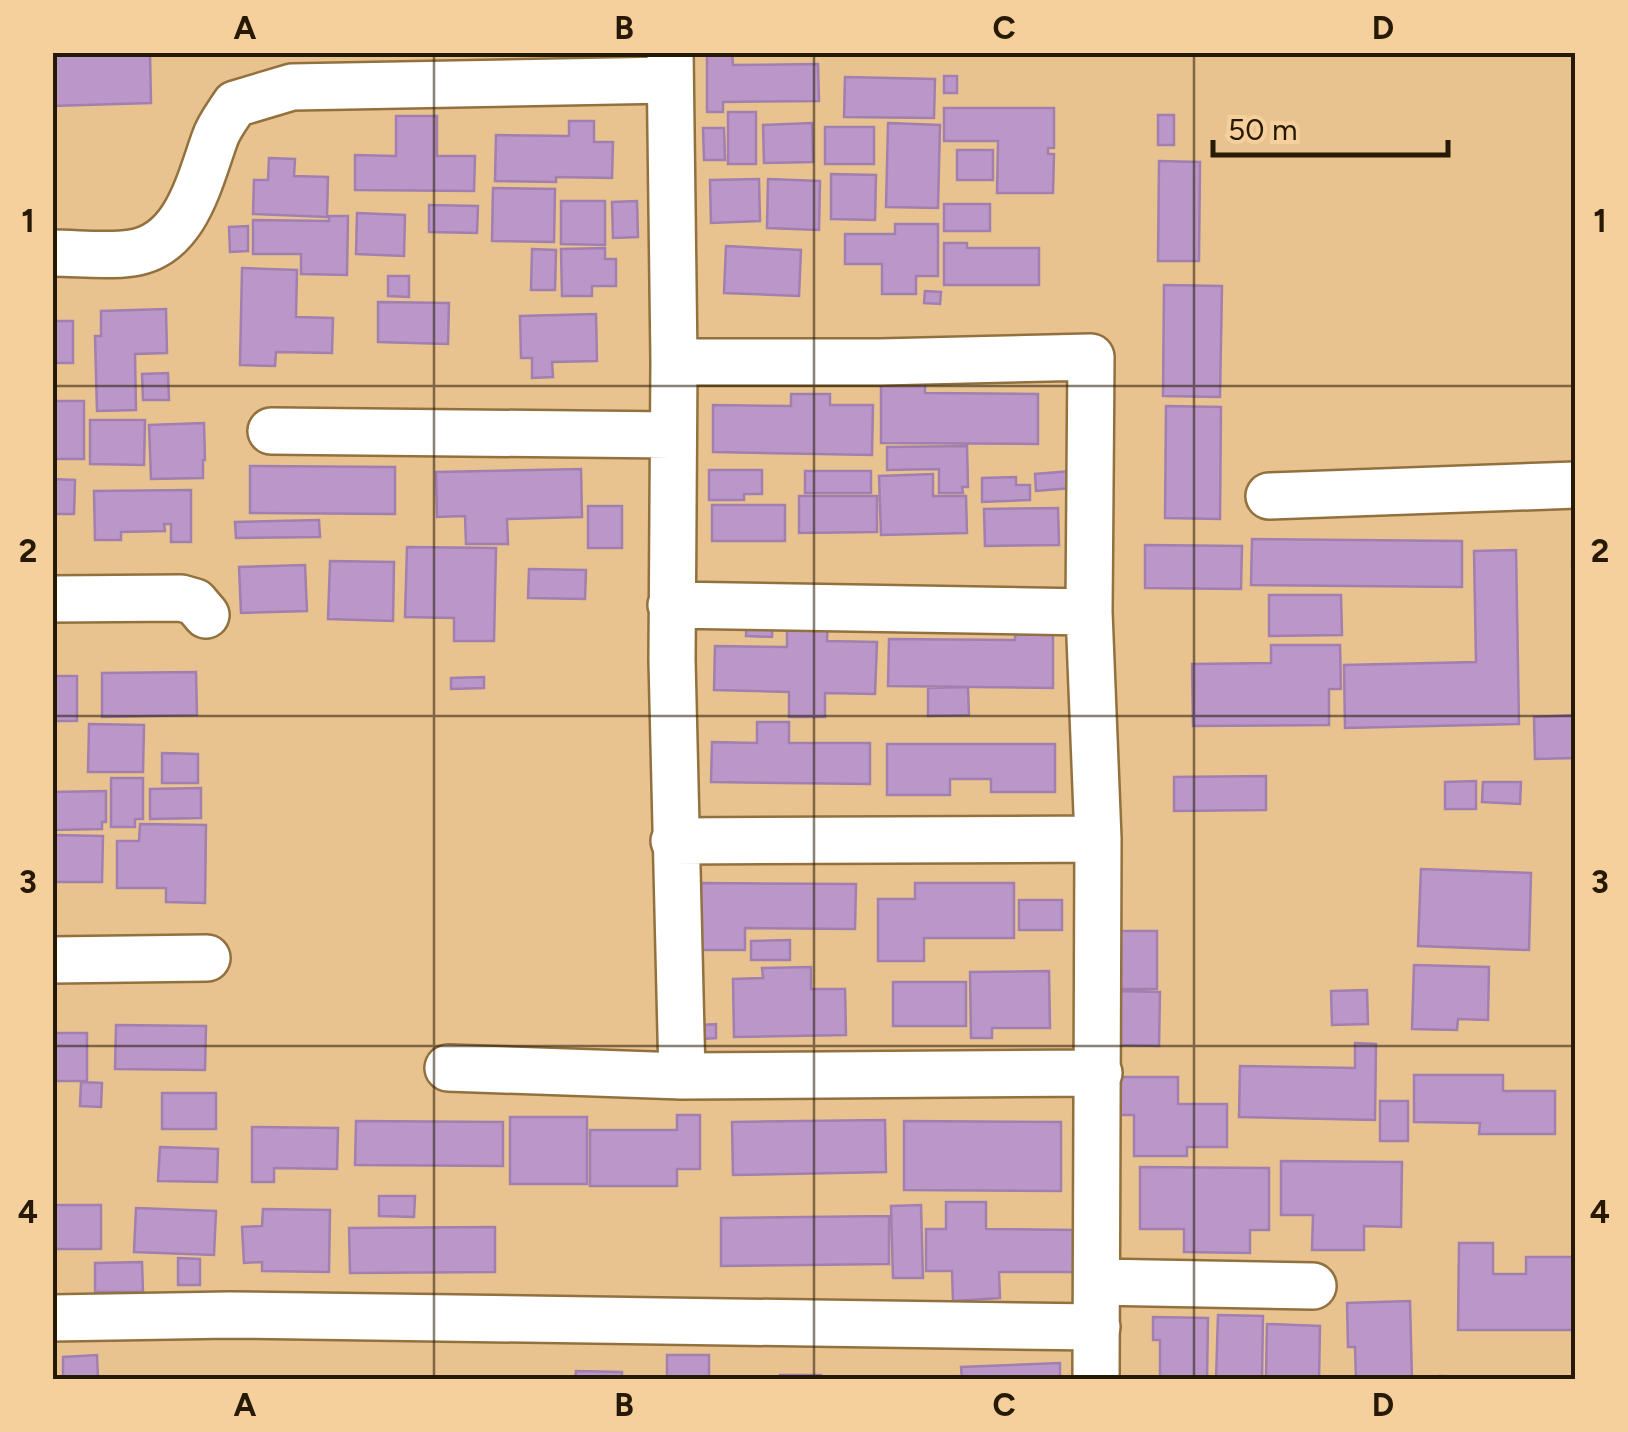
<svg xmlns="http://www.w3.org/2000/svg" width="1628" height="1432" font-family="Figtree,sans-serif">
	<rect width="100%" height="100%" fill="#e8c390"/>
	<!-- building -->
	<path fill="#ba97c8" stroke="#a17fae" stroke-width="2.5" d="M52,52H150L151,103L52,106Z
		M707,52H732L733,65L818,64L819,101L723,102V112H707Z
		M944,76H957V93H944Z
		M845,77L935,79L934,118L844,117Z
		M944,108H1054V148H1048V154H1054L1053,193H997L998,141H944Z
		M728,112H756V164H728Z
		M1158,115H1174V145H1158Z
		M396,116H437V156H475L474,191L355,190V155L396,156Z
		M569,121H594V142H613L612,178L556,177V182L495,181L496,135L569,136Z
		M812,123L813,162L764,163L763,125Z
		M888,123L940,125L938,208L886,207Z
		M825,127H874V164H825Z
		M703,128H724L725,160H704Z
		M957,150H993V180H957Z
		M269,158L295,159L294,176L328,177L327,217L253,214L254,180H268Z
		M1159,161L1200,162L1199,261H1158Z
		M831,174L876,175L875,220L831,219Z
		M759,179L760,221L711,223L710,180Z
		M768,179L820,181L819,230L767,228Z
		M493,188L555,189L554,242L492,241Z
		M561,201H605V245L561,244Z
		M637,201L638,237L613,238L612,202Z
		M944,204H990V231H944Z
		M429,205L478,206L477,233L429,232Z
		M357,213L405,215L404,256L356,254Z
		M329,216H348L347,275L301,274V254H253V220L329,221Z
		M895,224H938V276H916V294H882V264H845V234H895Z
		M248,226V251L230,252L229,227Z
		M944,243H967V248H1039V285H944Z
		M726,246L801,250L799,296L724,293Z
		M605,248V259H616V286H592V296H562L561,249Z
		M532,249L556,250L555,290H531Z
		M242,268L297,270L296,317L333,318L332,353L276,352L275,366L240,365Z
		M388,276H409V297L388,296Z
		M1164,285L1222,286L1220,397L1163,396Z
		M925,291L941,292L940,304L924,303Z
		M378,302L449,303L448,344L378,342Z
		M166,309L167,353L135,354L136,410L97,411L95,336H101V311Z
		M596,314L597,361L552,362L553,377L532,378V358H521L520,316Z
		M52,321H73V363H52Z
		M881,369L925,370V393L1038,394V444L881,443Z
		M168,373L169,400H143L142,374Z
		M791,394H830V405H873L872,455L713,452V405L791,406Z
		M52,401H84V459H52Z
		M1166,406L1221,407L1220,519L1165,518Z
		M90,420H145L144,465L90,464Z
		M204,423L205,460H203V478L151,479L149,425Z
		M967,446L968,487H962L963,493H939V469L887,470V447Z
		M250,466L395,467V514L250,513Z
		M581,469L582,517L507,519L508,544H466L465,516L437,517L436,472Z
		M709,470H762V494H744V500H709Z
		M805,471H871V493H805Z
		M1071,471L1072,488L1036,491L1035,474Z
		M933,474V496H966L967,533L881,535L879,476Z
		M1016,477V485H1030V500L982,502V478Z
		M52,479L75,480L74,514H52Z
		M191,490V542H171V524H164L165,531L121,532V540H95L94,491Z
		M799,496H877V532L799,533Z
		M712,505H785V541H712Z
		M588,506H622V548H588Z
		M1058,508L1059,545L985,546L984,509Z
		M319,520L320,537L236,538L235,522Z
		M1252,539L1462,541V587L1251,585Z
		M1145,545L1242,546L1241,589L1145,588Z
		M407,547L496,548L494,641H454V618L405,617Z
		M1516,550L1519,724L1345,728L1344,665L1476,662L1474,551Z
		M330,561L394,562L393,621L328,619Z
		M1572,562H1576V704Z
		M305,565L307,611L241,613L239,567Z
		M529,569L586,570L585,599L528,598Z
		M1269,595H1341L1342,635L1269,636Z
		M787,615L828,616L827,641L877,642L875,694L825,693V717H789V692L714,690L715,646L787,647Z
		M747,617H773L772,637L746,636Z
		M1015,628L1053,629V688L888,686L889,639L1015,640Z
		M1271,645H1340L1341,689H1329V725L1193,726L1192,664L1271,663Z
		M196,672L197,715L102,717V673Z
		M52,676H77V721H52Z
		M484,677V688L451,689V678Z
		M968,687L969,715L928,716V688Z
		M1576,715V758L1535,759L1534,717Z
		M757,722H789V743H870V784L711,782L712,742L757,743Z
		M89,724L144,725L143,772H88Z
		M887,744H1055V792H991V779H950V795H887Z
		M162,753L198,754V783H162Z
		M1266,776V810L1174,811V777Z
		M111,778H143V819H135V827H111Z
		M1476,781V809H1445V782Z
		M1483,782H1521L1520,804L1482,802Z
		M201,788V818L150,819V789Z
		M106,791V822H102V829L52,830V792Z
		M140,824L206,825L205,903L166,902V888H117V841H139Z
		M52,835L103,836L102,882H53L52,893Z
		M1421,869L1531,873L1529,950L1418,946Z
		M700,883L856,884L855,929L745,928V950H700Z
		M915,883H1014V938H924V961H878V899H915Z
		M1019,900H1062V930H1019Z
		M1117,931H1157V989H1117Z
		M790,940V960H751V941Z
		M1414,965L1489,967L1488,1020L1458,1019L1457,1030L1412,1029Z
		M811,967V989H845L846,1035L734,1037L733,979L763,978L762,968Z
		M1049,971L1050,1028H992V1038H971L970,972Z
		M893,982H966V1026H893Z
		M1367,990L1368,1024L1332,1025L1331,991Z
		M1120,991L1160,992L1159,1046L1118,1045Z
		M716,1024V1038L703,1039L702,1025Z
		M116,1025L206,1026L205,1070L115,1069Z
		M52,1033H87V1081H52Z
		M1355,1043L1376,1044L1375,1120L1239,1117L1240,1066L1355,1068Z
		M1414,1075H1503V1091H1555V1134H1479L1480,1123L1414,1122Z
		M1109,1077H1178V1104H1227V1147H1187V1156H1134V1115H1109Z
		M81,1082L102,1083L101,1107L80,1106Z
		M162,1093H216V1129H162Z
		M1380,1101H1408V1141H1380Z
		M677,1115H700V1169H677V1186H590V1130H677Z
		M510,1117H587V1184H510Z
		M885,1120L886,1172L733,1175L732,1122Z
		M356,1121L503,1122V1166L355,1165Z
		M904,1121L1061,1122V1191L904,1190Z
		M252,1127L338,1128L337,1169L274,1168V1182H252Z
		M160,1147L218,1149L217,1182L158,1181Z
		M1281,1161L1402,1162L1401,1227L1364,1226V1250H1312L1313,1215H1281Z
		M1140,1167L1269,1168V1230H1250V1253L1184,1252V1229H1140Z
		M379,1196H415L414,1217L379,1216Z
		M946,1202H986V1229L1074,1230L1073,1272H999L1000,1298L953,1301L952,1271H926V1229H946Z
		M52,1205H101V1249H52Z
		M921,1205L923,1278H893L891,1206Z
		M136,1208L216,1211L214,1255L134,1252Z
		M263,1209L330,1210L329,1272L262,1271V1262L244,1263L242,1227L262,1226Z
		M889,1216V1264L721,1266V1218Z
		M495,1227V1272L350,1273L349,1228Z
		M1459,1243H1493V1274H1526V1257H1576V1330H1458Z
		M178,1258L200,1259V1285H178Z
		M142,1262L143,1292H95V1263Z
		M1410,1301L1412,1380H1356L1355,1347H1348L1347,1303Z
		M1218,1315L1263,1316L1262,1380H1216Z
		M1153,1317L1208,1318L1207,1380H1160V1340H1153Z
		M1267,1324L1320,1326L1319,1380L1266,1377Z
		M97,1355L98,1380H63V1357Z
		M667,1355H709V1380H667Z
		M1060,1363V1380H962L961,1367Z
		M576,1371L622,1372V1380H575Z
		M780,1375H821V1380H780Z
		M1439,1376L1571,1379V1380H1439Z"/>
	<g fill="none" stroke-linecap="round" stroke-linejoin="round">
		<!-- minor casing -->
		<g stroke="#92713f" stroke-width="50">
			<path id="minor" d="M52,253C78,253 107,257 132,253C186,245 199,182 215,138C219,126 228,115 235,104L292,87L669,80
				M674,362H880L1091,357L1089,612L1098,839L1096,1380
				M271,431L672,435
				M1269,496L1576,485
				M52,599L181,598L195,602L206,615
				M671,605L1089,612
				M674,841L1098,839
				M52,960L207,958
				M448,1068L682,1076L672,660L674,362L670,52
				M682,1076L1099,1073
				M1097,1282L1313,1286
				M52,1318L230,1315L1097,1327"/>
		</g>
		<!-- minor -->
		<use href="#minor" stroke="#fff" stroke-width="45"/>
	</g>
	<!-- grid -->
	<path fill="none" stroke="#261905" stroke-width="2.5" stroke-opacity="0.55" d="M434,52V1380M814,52V1380M1194,52V1380M52,386H1576M52,716H1576M52,1046H1576"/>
	<!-- border -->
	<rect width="1628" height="1432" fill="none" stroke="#f5d09c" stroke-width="110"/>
	<!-- scale -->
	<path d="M1213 140v15h235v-15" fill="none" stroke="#261905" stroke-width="5"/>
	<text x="1228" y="140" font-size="30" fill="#261905" stroke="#f5d09c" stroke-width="8" paint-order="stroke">50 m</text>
	<rect x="55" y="55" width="1518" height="1322" fill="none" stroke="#261905" stroke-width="4"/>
	<g font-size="32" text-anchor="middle" font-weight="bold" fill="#261905">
		<text x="245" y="39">A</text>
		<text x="624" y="39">B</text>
		<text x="1004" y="39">C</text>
		<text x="1383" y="39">D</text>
		<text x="28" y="232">1</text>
		<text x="1600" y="232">1</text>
		<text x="28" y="562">2</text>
		<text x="1600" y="562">2</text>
		<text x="28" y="893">3</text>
		<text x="1600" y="893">3</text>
		<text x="28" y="1223">4</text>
		<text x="1600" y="1223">4</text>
		<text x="245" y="1416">A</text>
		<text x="624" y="1416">B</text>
		<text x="1004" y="1416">C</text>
		<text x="1383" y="1416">D</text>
	</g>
</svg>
